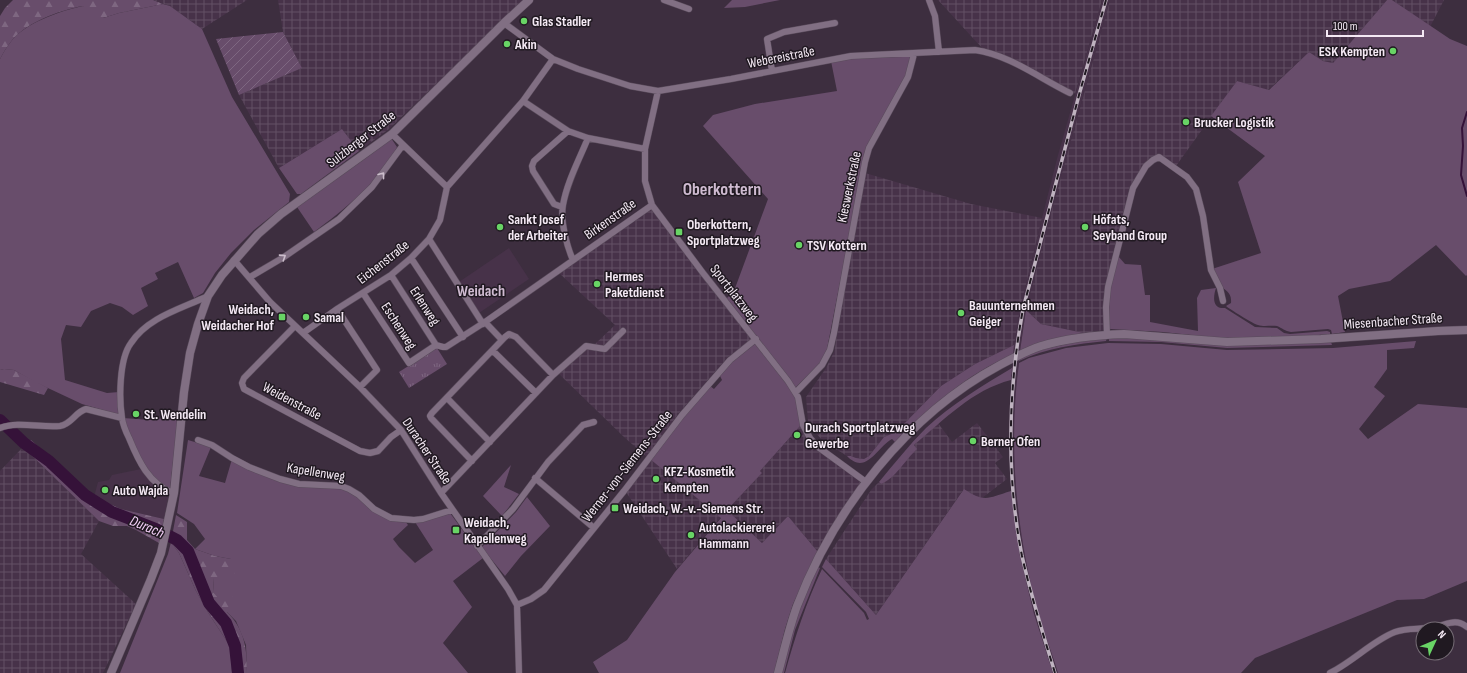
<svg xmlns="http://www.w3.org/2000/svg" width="1467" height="673" font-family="'Sofia Sans Condensed',sans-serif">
	<defs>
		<pattern id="industrial-grid" width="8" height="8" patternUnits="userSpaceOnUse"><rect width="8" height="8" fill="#473249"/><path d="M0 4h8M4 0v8" fill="none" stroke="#625064"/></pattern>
		<pattern id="forest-firs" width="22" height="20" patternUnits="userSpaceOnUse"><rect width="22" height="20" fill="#684d6b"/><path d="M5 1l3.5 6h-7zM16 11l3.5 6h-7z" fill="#7e6781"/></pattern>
		<pattern id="park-tufts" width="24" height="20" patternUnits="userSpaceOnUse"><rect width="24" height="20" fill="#684d6b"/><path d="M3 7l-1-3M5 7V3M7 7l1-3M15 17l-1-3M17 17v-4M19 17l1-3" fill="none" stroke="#7e6781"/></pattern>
		<pattern id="garden-furrows" width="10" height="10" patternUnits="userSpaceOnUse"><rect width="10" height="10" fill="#684d6b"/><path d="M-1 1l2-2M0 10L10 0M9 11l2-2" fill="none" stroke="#7e6781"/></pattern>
	</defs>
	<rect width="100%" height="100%" fill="#3d2e3f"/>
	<!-- built -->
	<path fill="#473249" d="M1102,0H1110L1049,220L1026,310L1022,335L1017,380L1014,440L1017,506L1025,555L1038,613L1058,673H1053L1034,614L1020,556L1012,507L1009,440L1012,368L1014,345L1020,309L1042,218L1058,155Z
		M509,248L529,279L479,313L459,282Z
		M141,469L169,494L164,519L121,509L94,497L98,482L109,480L112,475Z"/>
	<!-- industrial -->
	<path fill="url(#industrial-grid)" d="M153,0H247L202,29L170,6Z
		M278,0H524L389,129L359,151L342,129L279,168L239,95L302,68L283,32Z
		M938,0H1102L1075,94L983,49Z
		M1110,0H1387L1333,63L1323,61L1309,52L1268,90L1237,81L1176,166L1159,154L1150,158L1143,165L1130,187L1113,253L1105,288V330L1084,333L1041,324L1026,310L1049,220Z
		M1392,0H1444L1430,27Z
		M865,173L971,204L1042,218L1020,309L1014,345L975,364L941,386L896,432L884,437L869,456L864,459L856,458L851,456H847L823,441L813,430L808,421L806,397L826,368L834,352Z
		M651,208L753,339L728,357L679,413L647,457L625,438L558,373L586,348L593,346L615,325L559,273Z
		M938,423L952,442L977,423L1003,457L995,463L1007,479L982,498L976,497L963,490L876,615L826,559L871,490L879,482L881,484L916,449L914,445Z
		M801,425L831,458L861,483L818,552L788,516L762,543L727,510L762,473L760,471Z
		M23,447L99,521L81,554L136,604L103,673H0V471Z
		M650,459L721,517L677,569L626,492Z"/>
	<!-- grass -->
	<path fill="#684d6b" d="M732,0H780L745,7L724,8Z
		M1387,0H1392L1450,39L1467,46V275L1466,276L1436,245L1390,281L1349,289L1338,296L1345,332L1332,334L1331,330L1328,329L1291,332C1285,331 1282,328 1277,326C1271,325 1264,327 1258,325C1255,325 1228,308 1226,306L1231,303C1232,291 1225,292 1220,284C1217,280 1215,274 1212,269L1261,253L1238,182L1265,156L1211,116L1237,81L1269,90L1309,52L1323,61L1333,63Z
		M163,4L170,6L202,29L232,97L290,194L289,202L254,230L231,253L215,273L203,293L194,298L178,262L155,273L158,279L141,288L148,306L133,315L122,307L110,303L91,311L81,327L66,325L61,339L65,380L107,393L119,392L120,415L82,404L35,382L14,370L4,369L0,370V59C3,53 6,48 10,43C24,23 60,11 83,6L103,18L119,13Z
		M912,56L906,77L863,165L827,349L820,363L795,388L726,299L734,291L768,199L703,126L713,115L755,104L837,91L831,61L851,58Z
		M342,129L359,151L301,194H297L279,168Z
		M391,138L397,147C385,177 340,213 314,232L297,207L370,155Z
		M1118,256L1125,264L1141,265L1145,295H1150V322L1198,331L1197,298L1201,290L1216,288C1213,297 1212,309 1225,308L1255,327L1277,328L1284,333L1290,334L1327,331L1330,332V334L1285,338L1227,339L1163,332L1110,329L1108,308L1110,289Z
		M1026,310L1041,324L1084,333L1041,342L1020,351Z
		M1124,337L1331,342L1332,345L1227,348L1161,342L1109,341V338Z
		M1107,338L1106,341C1077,344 1046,348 1019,361V358L1044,349L1085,340Z
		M1416,341L1414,348L1387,350V369L1374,387L1385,396L1359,429L1368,439L1418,404L1467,408V581L1424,599L1397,600L1255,658L1241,673H1058C1052,653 1044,633 1038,612C1016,532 1008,446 1019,363L1029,358L1066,348L1108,343L1161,344L1227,350L1333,348Z
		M756,343L786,382L796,399L801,425L760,471L762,473L727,510L762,543L788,516L818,552L793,604L785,629L774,673H599L593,662L627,640L675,572L721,518L650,459L684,416L710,386L714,389L722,380L720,376L732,362Z
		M1014,345L1013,355C967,373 930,408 895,442L892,439C877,447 866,476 847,456H851L856,458L864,459L869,456L884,437L896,432L941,386L975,364Z
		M1012,368L1011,380C972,390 944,420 914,445L917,449C905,460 896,478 881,484L879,482C894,464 909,445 926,428C952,404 982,386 1012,368Z
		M178,416L170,489C143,477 134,443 123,418L151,420Z
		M188,440L211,447L199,476L225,483L232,459L280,480L341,487L349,490L373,510L405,521L408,525L393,539L399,547L415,563L433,550L415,522L450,513L483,558L453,581L472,607L443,643L468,673H247L246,645L236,621L227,612L213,592L214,578L231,559L215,556L195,549L205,539L194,524L177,513Z
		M511,465L504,487L519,494L502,516L483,496Z
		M964,489C985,503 988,498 1011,491L1020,556L1034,614L1053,673H785C795,637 806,603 822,569L864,613L867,620L869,619L866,612L822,567L826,559L876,615Z
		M527,497L550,526L521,556L505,576L482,548L483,546L516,512Z
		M171,542L179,553L196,591L209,614L230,646L232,673H120L168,554Z
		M818,567L820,568L795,630L784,673H781L800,607Z"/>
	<!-- forest -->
	<path fill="url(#forest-firs)" d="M13,0H153L163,4L119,13L103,18H91L83,6C60,10 24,23 10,43C6,48 3,53 0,59V16L5,8Z
		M4,369L14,370L48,388L44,395L0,382V370Z
		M31,440L94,497L121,509L164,519L159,543L136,530L127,526H113L99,521L23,447Z
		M176,515L187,522V540L195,549L215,556L231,559L235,573L226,579L214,578L213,592L219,599L230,593L236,602L227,612C245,630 247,649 247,673H232L230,646L209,614L196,591L179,553L171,542Z"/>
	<!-- park -->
	<path fill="url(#park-tufts)" d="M437,348L447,364L409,388L399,372Z"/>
	<!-- garden -->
	<path fill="url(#garden-furrows)" d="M283,32L302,68L239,95L216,39Z"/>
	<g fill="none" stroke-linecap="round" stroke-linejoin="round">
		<!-- stream -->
		<path stroke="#351239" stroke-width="2" d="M1467,112L1462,128L1463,146L1461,175L1467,196"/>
		<!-- river -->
		<path stroke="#351239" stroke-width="12" d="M0,420L24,443L49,461L85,495L112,512L156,529L177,540L188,551L209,603L226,623L235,646L238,673"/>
		<!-- minor casing -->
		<g stroke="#5a4c5c" stroke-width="7">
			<path id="minor" d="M664,0L689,9
				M929,0L935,16L939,52
				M504,23L553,59L578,69L630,86L658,91L731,79L851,56L975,50C1010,55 1039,78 1070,93
				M772,71L767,39L784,32L835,23
				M658,91L645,149V181L652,205L703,273L788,381L798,397L803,425L810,438L818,447L866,482
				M523,101L568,131L588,138L645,149
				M392,134L447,187
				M562,207L554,204L533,171L532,166L534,161L568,131
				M429,239L483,324
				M411,258L463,337
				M234,260L270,302L360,387L401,430L441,493L508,589L517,605L519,673
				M573,260C567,247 560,220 563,205C567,182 579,160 588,138
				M391,275L436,345L443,347H446L485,322L652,205
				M250,277L284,257L339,219L372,187L403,145
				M363,293L409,363L436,345
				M337,309L377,370L360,387
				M485,322L502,340
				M295,326L244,378L242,383L244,389L360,451L370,453L378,451L391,437L401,430
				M303,333L337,309L391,275L411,258L429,239L440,220L447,187L523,101L553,59
				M1107,335L1106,307L1108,287L1133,188L1146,166L1153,160L1159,157L1187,177L1196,189L1203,216L1211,270L1220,288L1223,301
				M493,351L536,393
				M796,392L822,365L830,350L834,333L865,162L869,148L908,77L914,54
				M447,398L490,442
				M0,428C18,421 41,428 60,426C72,424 75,412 86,409L122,418
				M198,440L212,445L232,458L249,467L280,479L299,484L341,486L349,489L359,495L374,509L391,518L414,520L423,519L452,510
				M472,461L431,418L430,416L432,413L505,337L509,334L516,337L553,375
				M535,478L594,528
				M174,493C149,485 138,460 129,438C126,432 123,425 122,418C119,399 119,359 131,343C148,317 181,309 208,296
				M441,493L553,375L586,346L605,349L623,331
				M477,546L513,509L548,462L583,425L594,422
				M517,605L531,599L544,590L624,491L682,415L730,360L756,339
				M1330,673C1354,661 1372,641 1395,632C1407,627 1422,630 1435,627C1448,624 1456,618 1467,627"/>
		</g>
		<!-- tertiary casing -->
		<g stroke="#5a4c5c" stroke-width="9">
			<path id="tertiary" d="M111,673L151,579L161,553L174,493L184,392L190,353L198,324L208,296L222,275L258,234L281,214L392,134L504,23L529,0
				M778,673C784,651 789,628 797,606C834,509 907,415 1000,365C1013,358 1026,351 1041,346C1068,338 1096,335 1124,334L1227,342L1321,339L1438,331L1467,330"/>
		</g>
		<!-- minor -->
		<use href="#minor" stroke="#816f83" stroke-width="6"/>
		<!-- tertiary -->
		<use href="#tertiary" stroke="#816f83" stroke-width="8"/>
		<!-- rail casing -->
		<g stroke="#bfb3c0" stroke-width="3.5">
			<path id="rail" d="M1055,673C1043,634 1031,596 1022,556C1006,476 1008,389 1023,309L1079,95L1106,0"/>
		</g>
		<!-- rail -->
		<use href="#rail" stroke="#201921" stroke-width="2" stroke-dasharray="6" stroke-linecap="butt"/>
	</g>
	<!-- one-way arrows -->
	<defs><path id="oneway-chevron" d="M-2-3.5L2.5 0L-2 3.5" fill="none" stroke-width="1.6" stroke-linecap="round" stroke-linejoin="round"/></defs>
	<g stroke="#ccbecc">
		<use href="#oneway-chevron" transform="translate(382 175) rotate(-52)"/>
		<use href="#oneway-chevron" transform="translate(283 257) rotate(-33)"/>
	</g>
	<!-- markers -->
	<g fill="#68d465" stroke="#201921" stroke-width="1.5">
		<circle cx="524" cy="21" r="4"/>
		<circle cx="507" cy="44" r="4"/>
		<circle cx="1393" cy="51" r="4"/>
		<circle cx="1186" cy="122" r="4"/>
		<circle cx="500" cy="227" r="4"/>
		<circle cx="1085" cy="227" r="4"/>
		<rect x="675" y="228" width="8" height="8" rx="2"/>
		<circle cx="799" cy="245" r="4"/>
		<circle cx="597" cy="284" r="4"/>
		<circle cx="961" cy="313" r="4"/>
		<rect x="278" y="313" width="8" height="8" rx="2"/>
		<circle cx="306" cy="317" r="4"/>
		<circle cx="136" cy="414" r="4"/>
		<circle cx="797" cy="435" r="4"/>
		<circle cx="973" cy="441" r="4"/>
		<circle cx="656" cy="479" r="4"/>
		<circle cx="105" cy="490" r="4"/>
		<rect x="611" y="504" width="8" height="8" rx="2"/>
		<rect x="452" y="526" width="8" height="8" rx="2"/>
		<circle cx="691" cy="535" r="4"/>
	</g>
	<g text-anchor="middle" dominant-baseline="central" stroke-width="3" stroke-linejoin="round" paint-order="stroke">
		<!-- poi labels -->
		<g font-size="14" font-weight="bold" fill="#f4e9f4" stroke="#201921" text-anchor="start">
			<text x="532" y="21">Glas Stadler</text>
			<text x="515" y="44">Akin</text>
			<text x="1385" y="51" text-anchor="end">ESK Kempten</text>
			<text x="1194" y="122">Brucker Logistik</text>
			<text x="508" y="219">Sankt Josef<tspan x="508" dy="16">der Arbeiter</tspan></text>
			<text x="1093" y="219">Höfats,<tspan x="1093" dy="16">Seyband Group</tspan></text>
			<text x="687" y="224">Oberkottern,<tspan x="687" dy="16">Sportplatzweg</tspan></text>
			<text x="807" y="245">TSV Kottern</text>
			<text x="605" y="276">Hermes<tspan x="605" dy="16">Paketdienst</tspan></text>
			<text x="969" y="305">Bauunternehmen<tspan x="969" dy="16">Geiger</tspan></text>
			<text x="274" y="309" text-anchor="end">Weidach,<tspan x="274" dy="16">Weidacher Hof</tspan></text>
			<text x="314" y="317">Samal</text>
			<text x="144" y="414">St. Wendelin</text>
			<text x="805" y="427">Durach Sportplatzweg<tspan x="805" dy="16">Gewerbe</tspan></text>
			<text x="981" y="441">Berner Ofen</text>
			<text x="664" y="471">KFZ-Kosmetik<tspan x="664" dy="16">Kempten</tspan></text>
			<text x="113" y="490">Auto Wajda</text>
			<text x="623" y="508">Weidach, W.-v.-Siemens Str.</text>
			<text x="464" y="522">Weidach,<tspan x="464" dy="16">Kapellenweg</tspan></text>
			<text x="699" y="527">Autolackiererei<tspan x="699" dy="16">Hammann</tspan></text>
		</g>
		<!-- street labels -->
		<g font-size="14" fill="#f4e9f4" stroke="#201921">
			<text transform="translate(781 57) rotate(-11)">Webereistraße</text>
			<text transform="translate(361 139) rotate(-38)">Sulzberger Straße</text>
			<text transform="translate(849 187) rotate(-78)">Kieswerkstraße</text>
			<text transform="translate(610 219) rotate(-35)">Birkenstraße</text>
			<text transform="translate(383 262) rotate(-38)">Eichenstraße</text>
			<text transform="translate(734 293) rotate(52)">Sportplatzweg</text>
			<text transform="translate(425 306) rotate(57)">Erlenweg</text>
			<text transform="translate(1393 321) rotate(-4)">Miesenbacher Straße</text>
			<text transform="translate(399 326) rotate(57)">Eschenweg</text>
			<text transform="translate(292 401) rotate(28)">Weidenstraße</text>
			<text transform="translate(427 451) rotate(56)">Duracher Straße</text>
			<text transform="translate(627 466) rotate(-52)">Werner-von-Siemens-Straße</text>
			<text transform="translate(316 472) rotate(9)">Kapellenweg</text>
		</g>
		<!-- water labels -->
		<g font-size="15" font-style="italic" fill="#f6d1fa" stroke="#201921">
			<text transform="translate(147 527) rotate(23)">Durach</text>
		</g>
		<!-- quarter labels -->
		<g font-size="16" font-weight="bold" fill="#cfbbd1" stroke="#201921">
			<text x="481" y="291">Weidach</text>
		</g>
		<!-- district labels -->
		<g font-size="18" font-weight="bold" fill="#cfbbd1" stroke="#201921">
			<text x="722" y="189">Oberkottern</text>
		</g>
	</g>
	<!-- north arrow -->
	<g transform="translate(1435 641) rotate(46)"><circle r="19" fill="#201921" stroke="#756c75"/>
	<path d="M0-3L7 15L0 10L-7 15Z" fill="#68d465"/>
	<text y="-6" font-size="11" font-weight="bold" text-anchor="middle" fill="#f4e9f4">N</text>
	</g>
	<!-- scale -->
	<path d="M1327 30v6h96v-6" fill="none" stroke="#f4e9f4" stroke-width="2"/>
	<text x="1333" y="30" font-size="12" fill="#f4e9f4" stroke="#201921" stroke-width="3" paint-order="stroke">100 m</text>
</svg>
